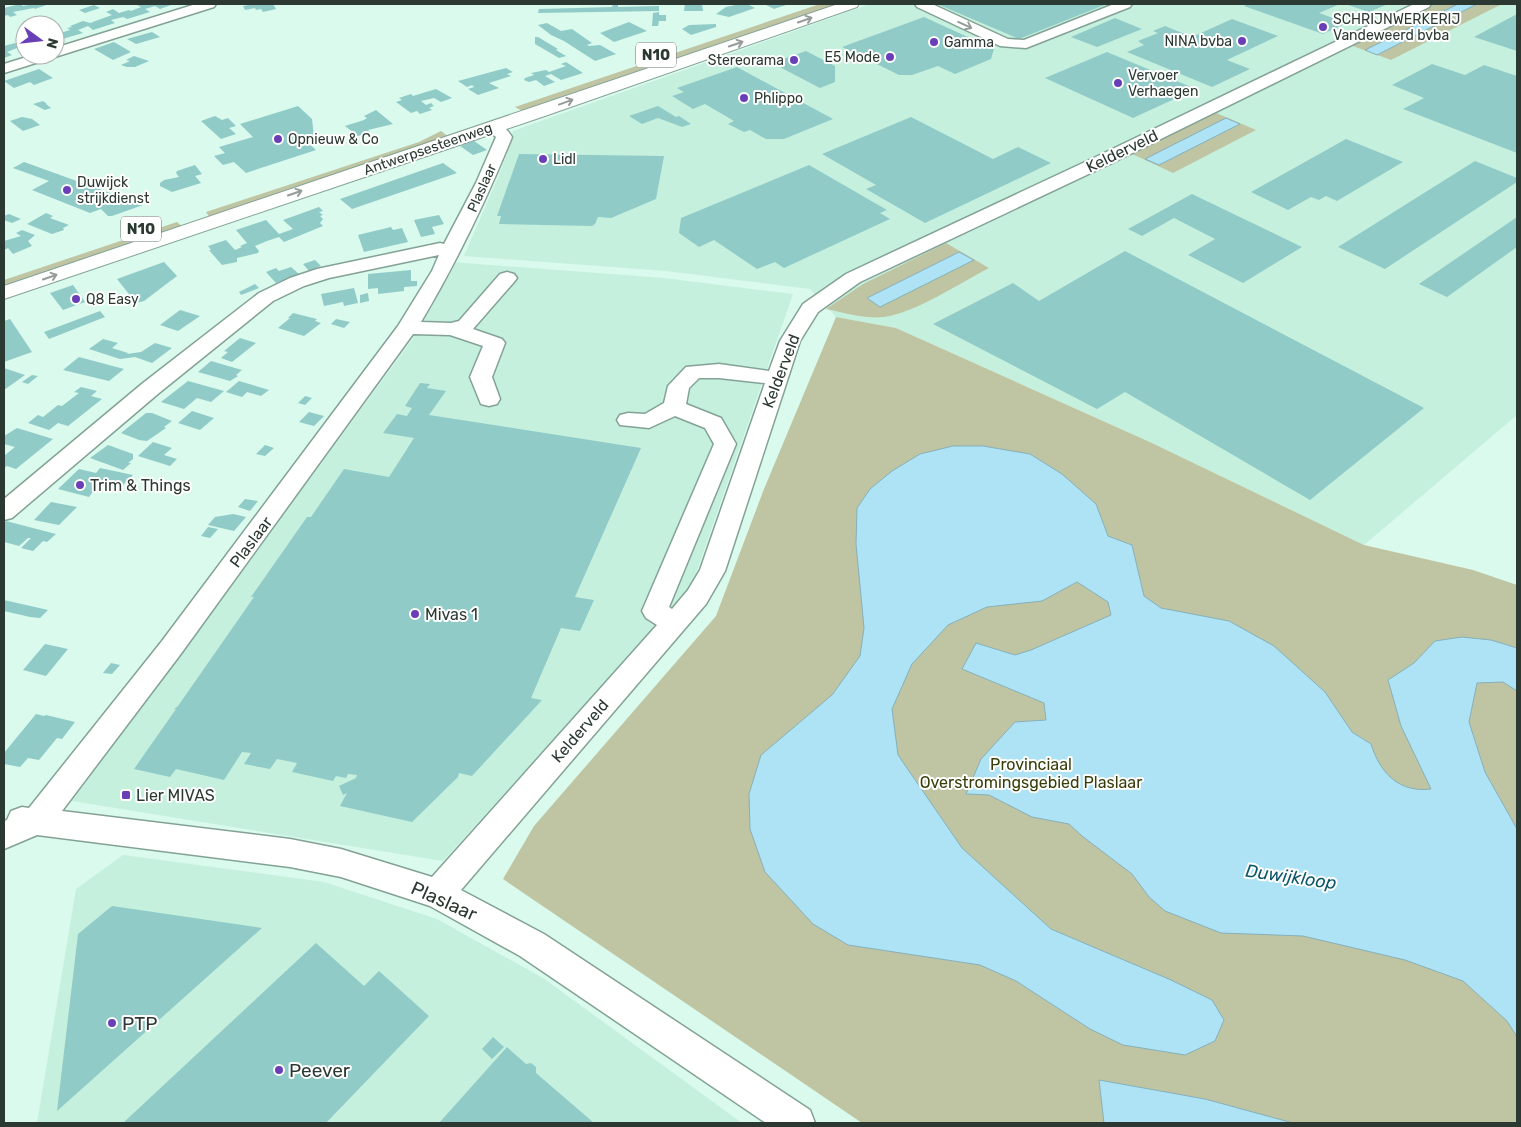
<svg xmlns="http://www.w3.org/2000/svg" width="1521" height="1127" font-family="Rubik,sans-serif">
	<rect width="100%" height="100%" fill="#d9faec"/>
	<!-- built -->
	<path fill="#c6f0de" d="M870,4H1517V415L1364,545L1152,443L896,328L836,317L810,289L666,271L464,256L499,175L507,153L504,151L513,131Z
		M452,262L664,278L793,294L691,588L443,861L72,801L412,340Z
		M123,855L324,882L437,919L543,978L742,1123H37L76,889Z"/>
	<!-- green -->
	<path fill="#bfc5a3" d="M820,4H837L524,112L515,107Z
		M1435,4H1502L1391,60L1350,45Z
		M1214,112L1256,130L1173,173L1130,153Z
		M441,131L449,137L210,218L206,212L419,142Z
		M177,222L183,227L4,288V280Z
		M946,243L989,268C960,283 915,313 884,317C865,319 845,313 826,309L863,284Z
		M836,317L896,328L1152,443L1364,545L1473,570L1517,585V1123H862L503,879L534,826L716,616L764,489Z"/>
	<!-- water -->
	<path fill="#ade3f4" stroke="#86b0ba" d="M1458,4H1477L1377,55L1365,50Z
		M1226,118L1240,124L1159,165L1145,159Z
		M959,252L974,260L880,307L867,298Z
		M953,446H983L1030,454L1062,474L1096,504L1108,536L1132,545L1144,596L1161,608L1229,621L1274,646L1325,692L1352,732L1371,744C1380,773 1399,793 1431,789L1401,726L1388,680L1414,663L1435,641L1462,637L1491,640L1517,648V691L1503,682L1477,683L1469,722L1485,772L1517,829V1037L1507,1021L1463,981L1405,960L1303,936L1221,933L1165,911L1149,897L1132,874L1082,836L1069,824L1032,817L989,795L966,794L981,759L1015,722L1046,720L1044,703L962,669L976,643L1015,655L1031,650L1111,615L1108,602L1077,582L1042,601L987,607L948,625L912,664L892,709L898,755L962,848L1051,929L1171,980L1212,1000L1224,1020L1215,1041L1185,1055L1123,1045L1090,1029L1016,981L980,965L848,945L813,924L765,872L750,829L749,794L761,755L832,695L860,656L864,628L856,544L857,508L870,489L892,471L920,454Z
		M1099,1080L1205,1099L1293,1123H1104Z"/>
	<!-- building -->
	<path fill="#90cbc8" d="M20,4L23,6L34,4H49L35,9L34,8L13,12L17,15L10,17L8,15L4,16V8Z
		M141,4H174L160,9L155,6L145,9L150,12L127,19L123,17L111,20L115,23L93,30L88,26L78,30L83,33L59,40L55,38V32L57,34L70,30L67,28L72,27L70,26L83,21L90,23L112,15L106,12L113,9L119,13L129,10L131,11L141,7L137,5Z
		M254,4H273L276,9L263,12L261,9L256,10L255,8L245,10L243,6Z
		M613,4H618V7L659,6V11L538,13L539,9L612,7Z
		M685,4H702L703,11H684Z
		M740,4H747L755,8L729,17L716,14L726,7Z
		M764,4H789L774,9Z
		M937,4H1107L1019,39Z
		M1248,4H1340L1319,13L1347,23L1323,34L1244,6Z
		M1345,4H1388L1369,12Z
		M94,5L100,8L85,13L79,10Z
		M659,12V15H666V21H659L658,26H652L653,13Z
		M1517,14V51L1474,37Z
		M924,17L994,49L991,59L955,74L938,66L912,75H899L842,47Z
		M1115,18L1142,29L1097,47L1071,37Z
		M1232,19L1278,36L1227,60L1250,69L1212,87L1127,52L1144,45L1138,41L1158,33L1153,31L1165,26L1192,37Z
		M629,22L647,31L614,42L600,33Z
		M547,23L561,31L572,29L592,43L587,45L589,46L600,45L616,54L595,61L564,41L551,35L538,25Z
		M716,24V27L691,35L682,29L689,25Z
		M152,32L160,37L136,44L127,39Z
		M535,37H538L558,49L556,50L566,56L559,58L535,44Z
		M114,42L131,52L113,60L94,49Z
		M15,43L19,46L25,44V51L17,48L7,52L12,55L4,58V46Z
		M806,51L835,66V82L820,88L772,63Z
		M1107,52L1196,89L1133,118L1045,78Z
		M134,56L149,61L135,67H127L121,65L130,61L126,60Z
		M566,62L583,73L561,80L551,74L545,76L555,82L544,86L536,80L529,82L524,80L525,78L534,75L531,73L546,70L549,72L566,66L561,64Z
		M1432,64L1465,75L1484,65L1517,76V153L1403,109L1424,98L1392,85Z
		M737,67L833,119L784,139H766L750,130L744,132L728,124L734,121L705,104L693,109L672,96L684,92L677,88Z
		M506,68L513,72L507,74L511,76L489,83L499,88L478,95L468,89L474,87L472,85L467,87L458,81Z
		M39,69L53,78L34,85L30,82L14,88L4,81Z
		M436,89L452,98L441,102L434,98L421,101L426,105L431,103L434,106L429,108L432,110L420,114L417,111L411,113L396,102L402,100L399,98L411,94L413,96Z
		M43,101L47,104H46L51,108L45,110L33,104Z
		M298,106L312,119L314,137L305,140L316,150L246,173L234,162L223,165L214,156L225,153L219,147L253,137L240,124Z
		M658,106L676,117L679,116L691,124L682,127L658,118L642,124L629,116Z
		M376,110L393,124L368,130L370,132L358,136L345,126L364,120L367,118L364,116Z
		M215,116L222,120L228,118L236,126L229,128L236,134L221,139L201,121Z
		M22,117L32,119L40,125L23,131L10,121Z
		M911,117L993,159L1018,147L1051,163L925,223L866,189L876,185L822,154Z
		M1346,139L1403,162L1337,201L1326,196L1319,200L1311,197L1288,210L1251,192Z
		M474,141L487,150L473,155L460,146Z
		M519,154L664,156L656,199L611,218L598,217L595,224L592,226L499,224L501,216H497Z
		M1475,161L1517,178V182L1385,269L1338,247Z
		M24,162L99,189L143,205L112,216H108L101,209L90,213L32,190L49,181L13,168Z
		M443,163L457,173L352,209L340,199Z
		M195,165L202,174L195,176L201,183L172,192L160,186V183L164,180L179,177L176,173L177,171Z
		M809,165L887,210L880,213L890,219L784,268L775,262L757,269L714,240L699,247L679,233L681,218Z
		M1192,194L1302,247L1243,283L1188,255L1215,239L1174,218L1142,236L1128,229Z
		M319,207L323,211L319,212L323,215L320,216L323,219L320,223L323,226L284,242L279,237L267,241L255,246L259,251L258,253L237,258V262L222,265L209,250H211L208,246L226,240L235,250L242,247L240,246L247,243L236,230L266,220L279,234L293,229L283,220Z
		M46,213L53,216L50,218L69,225L63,228L64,230L52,234L27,224Z
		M9,214L21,219L12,223L4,220V216Z
		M439,215L444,224L432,227L435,234L421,237L414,220Z
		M1517,217V247L1447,297L1419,284Z
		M391,227L393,230L402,228L408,242L364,252L358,235Z
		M22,230L35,235L28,241L32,246L13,254L8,248L4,250V241L21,236L16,233Z
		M1125,251L1424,408L1310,500L1125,392L1097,409L933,324L1013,283L1039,301Z
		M315,260L321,266L309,271L303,264Z
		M164,262L177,276L144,301L136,303L117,279Z
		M291,267L299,274L276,283L266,272L276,268L279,271Z
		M411,270V281H417V286L404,287V291L378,294V288L368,289V274Z
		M255,284L259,288L241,295L239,292Z
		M73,285L85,302L63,310L50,293Z
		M354,288L358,303L344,306L343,302L324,306L321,294Z
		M368,293L369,301L360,303V295Z
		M180,310L200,316L178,331L160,325Z
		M100,311L105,317L49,339L44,332Z
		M293,313L317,319L315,321L321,323L304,336L278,328L290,318H288Z
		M10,319L32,352L4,362V321Z
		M336,319L350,322L344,328L331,324Z
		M240,338L256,343L232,362L221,358L228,352L224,351Z
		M103,339L118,343L112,348L128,353L127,354L141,352L155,343L172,348L152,363L135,357L120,359L89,349Z
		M79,357L124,369L109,381L63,370Z
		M211,361L242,370L236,375L238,376L230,381L198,372Z
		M4,368L25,375L4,390Z
		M32,375L38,376L28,384L22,382Z
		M188,381L224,391L211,402L197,398L184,409L161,402Z
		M239,381L269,390L261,396L247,392L242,397L226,392Z
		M420,383L430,384L427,388L446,391L429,415L641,448L575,597L594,600L580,631L561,628L531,698L542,700L472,776L459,773L458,777L412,822L340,806L347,793L343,795L339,786L356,778L357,775L348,774L346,778L336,776L333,781L292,772L297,763L277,759L270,769L244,764L251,753L242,752L224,780L176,769L170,777L134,769L176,709H174L178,706L254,597H251L307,517H311L344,469L389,477L414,438L383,433L397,414L407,416L412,408L405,406Z
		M81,387L97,391L91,396L102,399L68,426L58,423L49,430L28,423L38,415L43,417L58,405L62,406L79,393L74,392Z
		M305,396L312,398L305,405L298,403Z
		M192,411L214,418L200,430L178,423Z
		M309,412L324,416L314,426L299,422Z
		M146,413H152L172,421L164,427L166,428L147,441L139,440L121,433Z
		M17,428L53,439L16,469L7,466L4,468V456L15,447L4,444V436Z
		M153,442L172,448L164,455L177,459L170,466L138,456Z
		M108,445L133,454V459L128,463H131L123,470L90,458Z
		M265,445L274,448L265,456L256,454Z
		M100,468L133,475L121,487L100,482L89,497L58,489L79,469L96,473Z
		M245,499L258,501L250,511L238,507Z
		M51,502L77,507L59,525L34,520Z
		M233,514L246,517L234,531L208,525L215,517Z
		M6,521L56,534L47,542L43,541L33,551L21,548L31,538H28L19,546L4,542V523Z
		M208,527L218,529L210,538L201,536Z
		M4,600L48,610L40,618L30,617L4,611Z
		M45,644L68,649L46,676L23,670Z
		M111,663L120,665L112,674L103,673Z
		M36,714L44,716L46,715L75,722L62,739L57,738L39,760L28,758L20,767L4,764V753Z
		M112,906L262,928L57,1111L78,934Z
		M316,943L364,986L379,971L429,1016L326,1123H123Z
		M493,1037L504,1047L492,1059L482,1049Z
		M507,1047L526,1064L531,1063L536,1067V1073L594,1123H439Z"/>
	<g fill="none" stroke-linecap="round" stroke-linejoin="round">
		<!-- minor casing -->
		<g stroke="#83a295" stroke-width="3">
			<path id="minor" d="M196,4H216L214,7L4,73V64L33,55H55V48Z
				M915,4H932L1008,39L1024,40L1114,4H1132L1130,7L1026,48L1000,46L917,7Z
				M1414,4H1431L1429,7L1112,163L860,282L818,312L800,341L725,571L706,604L461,890L544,934L810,1110L815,1123H766L520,956L430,906L341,877L290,867L37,835L4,849V821L7,820L11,811L22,807L29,808L162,641L398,326L432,271L439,255L329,278L304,286L273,301L159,393L12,518L4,520V499L143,383L259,293L290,278L317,269L440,243L444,244L476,183L496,137L484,127L486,124C498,121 506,127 512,137C486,201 456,263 421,322L451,323L459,321L500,274L507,272L514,274L517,278L514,282L473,329L502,339L505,343L492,377L500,399L497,404L489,406L481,404L470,377L483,346L450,335L413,334L180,655L62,811L290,839L341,849L432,877L657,625L646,618L642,611L714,444L705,428L675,416L649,428L620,425L617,420L620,415L628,413L645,414L664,403L668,386L686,367L719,364L769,371L780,341L803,304L846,274L1100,155ZM699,378H719L765,383L700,570L688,590L672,609L669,607L736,444L721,418L686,404L689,388Z"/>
		</g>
		<!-- major casing -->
		<g stroke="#83a295" stroke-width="2">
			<path id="major" d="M838,4H859L857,7L542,117L4,299V286Z"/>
		</g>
		<!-- minor -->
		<use href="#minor" fill="#fff" fill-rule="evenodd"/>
		<!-- major -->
		<use href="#major" fill="#fff" fill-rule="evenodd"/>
	</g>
	<!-- one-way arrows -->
	<defs><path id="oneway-shaft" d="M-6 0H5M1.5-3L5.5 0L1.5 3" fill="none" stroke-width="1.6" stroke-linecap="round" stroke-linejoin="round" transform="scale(1.25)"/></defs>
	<g stroke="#969c99">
		<use href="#oneway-shaft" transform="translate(805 20) rotate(-19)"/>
		<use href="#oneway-shaft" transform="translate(965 25) rotate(25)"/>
		<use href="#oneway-shaft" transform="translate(736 44) rotate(-19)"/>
		<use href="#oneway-shaft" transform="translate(566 102) rotate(-20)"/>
		<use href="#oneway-shaft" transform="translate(295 193) rotate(-19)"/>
		<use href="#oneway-shaft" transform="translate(50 277) rotate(-19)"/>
	</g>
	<!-- markers -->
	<g fill="#693fb7" stroke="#fefffe" stroke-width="2">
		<circle cx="1323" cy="27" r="5"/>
		<circle cx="1242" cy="41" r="5"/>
		<circle cx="934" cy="42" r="5"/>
		<circle cx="890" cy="57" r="5"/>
		<circle cx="794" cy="60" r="5"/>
		<circle cx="1118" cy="83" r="5"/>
		<circle cx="744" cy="98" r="5"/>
		<circle cx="278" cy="139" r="5"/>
		<circle cx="543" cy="159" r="5"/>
		<circle cx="67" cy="190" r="5"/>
		<circle cx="76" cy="299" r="5"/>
		<circle cx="80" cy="485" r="5"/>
		<circle cx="415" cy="614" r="5"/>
		<rect x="121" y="790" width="10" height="10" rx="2.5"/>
		<circle cx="112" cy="1023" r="5"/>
		<circle cx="279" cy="1070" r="5"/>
	</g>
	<g text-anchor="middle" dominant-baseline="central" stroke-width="4" stroke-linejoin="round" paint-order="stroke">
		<!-- far-poi labels -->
		<g font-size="14" fill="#2c3933" stroke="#fefffe" text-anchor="start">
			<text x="1333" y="19">SCHRIJNWERKERIJ<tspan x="1333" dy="16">Vandeweerd bvba</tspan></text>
			<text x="1232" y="41" text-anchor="end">NINA bvba</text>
			<text x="944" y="42">Gamma</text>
			<text x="880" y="57" text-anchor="end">E5 Mode</text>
			<text x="784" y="60" text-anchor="end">Stereorama</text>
			<text x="1128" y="75">Vervoer<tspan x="1128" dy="16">Verhaegen</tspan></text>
			<text x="754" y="98">Phlippo</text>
			<text x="288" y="139">Opnieuw &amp; Co</text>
			<text x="553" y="159">Lidl</text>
			<text x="77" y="182">Duwijck<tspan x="77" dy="16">strijkdienst</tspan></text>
			<text x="86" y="299">Q8 Easy</text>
		</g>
		<!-- far-street labels -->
		<g font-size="14" fill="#2c3933" stroke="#fefffe">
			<text transform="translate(428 149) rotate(-19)">Antwerpsesteenweg</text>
			<text transform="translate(482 188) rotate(-66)">Plaslaar</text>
		</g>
		<!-- shield labels -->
		<g fill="#fefffe" stroke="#6b7470" stroke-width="1">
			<rect x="636" y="42.5" width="40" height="25" rx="4"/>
			<rect x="121" y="216.5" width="40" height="25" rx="4"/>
		</g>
		<g font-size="15" font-weight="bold" fill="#2c3933">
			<text x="656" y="55">N10</text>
			<text x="141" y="229">N10</text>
		</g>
		<!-- street labels -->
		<g font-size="16" fill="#2c3933" stroke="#fefffe">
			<text transform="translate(1122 151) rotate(-26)">Kelderveld</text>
			<text transform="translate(781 371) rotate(-69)">Kelderveld</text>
			<text transform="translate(251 542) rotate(-53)">Plaslaar</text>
			<text transform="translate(580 731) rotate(-49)">Kelderveld</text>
		</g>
		<!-- poi labels -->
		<g font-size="16" fill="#2c3933" stroke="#fefffe" text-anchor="start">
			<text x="90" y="485">Trim &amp; Things</text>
			<text x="425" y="614">Mivas 1</text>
			<text x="136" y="795">Lier MIVAS</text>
		</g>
		<!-- park labels -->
		<g font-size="16" fill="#373e09" stroke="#fefffe">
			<text x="1031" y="764">Provinciaal<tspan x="1031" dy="18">Overstromingsgebied Plaslaar</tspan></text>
		</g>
		<!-- water labels -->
		<g font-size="18" font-style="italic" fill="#0c5768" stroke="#fefffe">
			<text transform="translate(1291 877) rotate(8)">Duwijkloop</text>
		</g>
		<!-- near-street labels -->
		<g font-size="19" fill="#2c3933" stroke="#fefffe">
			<text transform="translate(444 901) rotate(24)">Plaslaar</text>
		</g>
		<!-- near-poi labels -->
		<g font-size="19" fill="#2c3933" stroke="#fefffe" text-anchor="start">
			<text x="122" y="1023">PTP</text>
			<text x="289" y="1070">Peever</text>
		</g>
	</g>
	<!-- border -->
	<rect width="1521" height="1127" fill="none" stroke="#2c3933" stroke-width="10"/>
	<!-- north arrow -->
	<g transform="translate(40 40) rotate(105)"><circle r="24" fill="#fefffe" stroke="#aab0ad"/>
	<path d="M0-4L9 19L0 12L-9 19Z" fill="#693fb7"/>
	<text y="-8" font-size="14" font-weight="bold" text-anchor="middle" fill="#2c3933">N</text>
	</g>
</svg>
